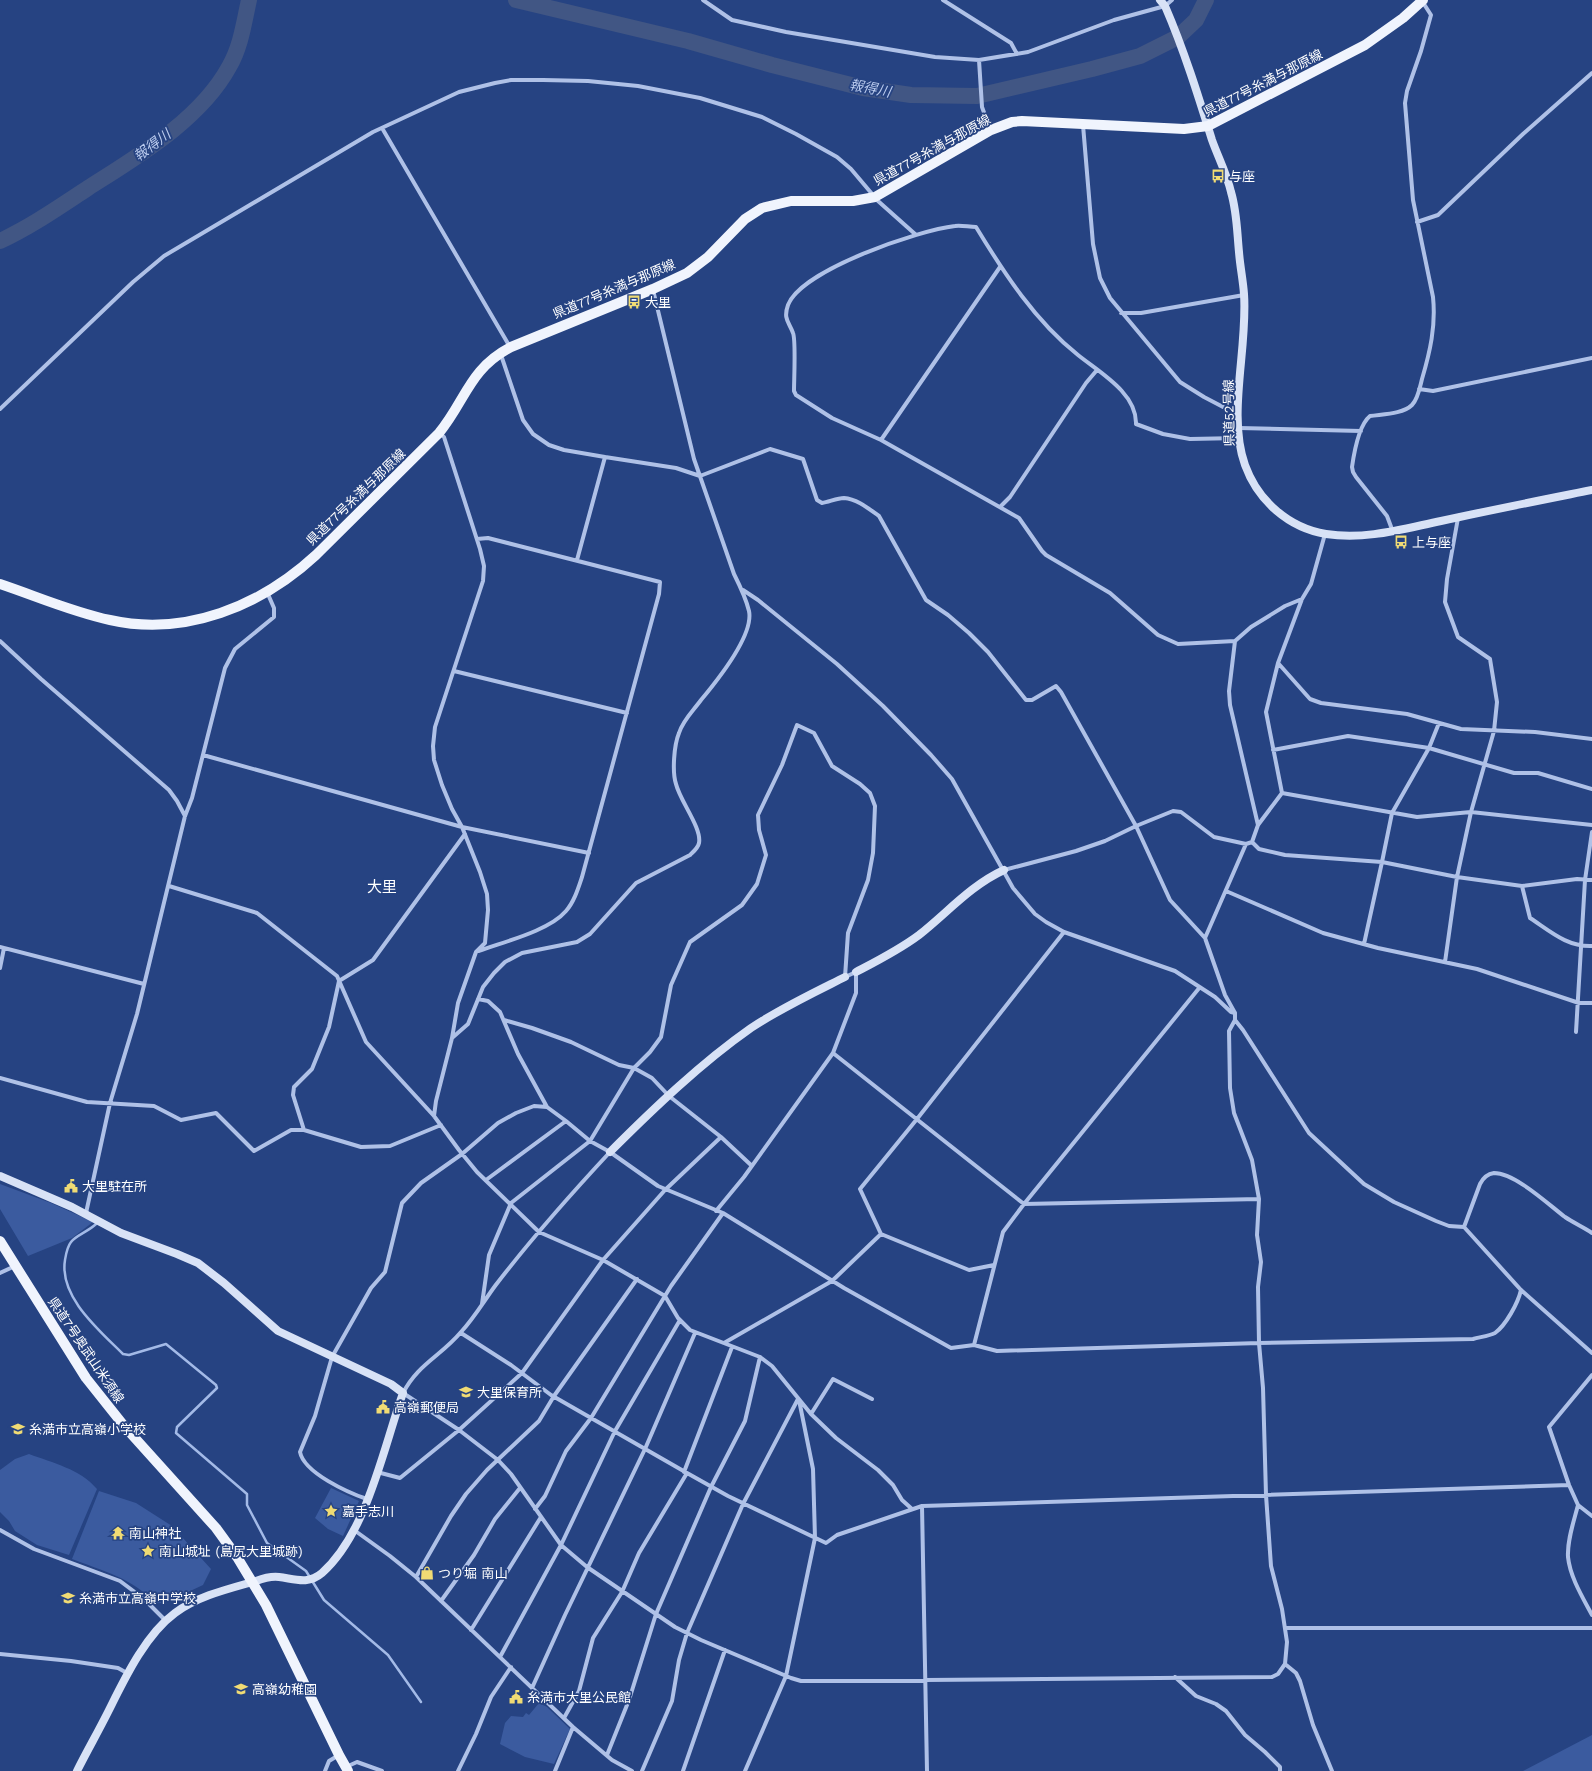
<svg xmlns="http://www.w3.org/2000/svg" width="1592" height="1771" font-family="'Work Sans','Noto Sans JP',sans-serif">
	<rect width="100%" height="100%" fill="#264382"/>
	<!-- green -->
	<path fill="#3b5b9f" d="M0,1184L51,1203L93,1222L72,1238L28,1256L0,1209Z
		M29,1454C53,1463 80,1469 97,1489L69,1555L37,1545L15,1531L9,1521L0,1512V1470L15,1459Z
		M331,1488L359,1501L343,1536L328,1529L315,1518Z
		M99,1491L136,1503L172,1526L211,1569L203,1585L171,1600L155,1604C136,1579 100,1570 72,1559Z
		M539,1703L547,1707L570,1729L554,1764L525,1757L500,1744L505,1723L511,1716L523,1717L526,1713L529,1715Z
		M1592,1735V1771H1523Z"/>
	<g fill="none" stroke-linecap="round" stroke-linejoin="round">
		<!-- stream -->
		<path stroke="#a3bae7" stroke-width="2.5" d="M96,1224C89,1231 75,1236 71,1242C67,1247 66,1254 65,1260C59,1297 99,1330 123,1354L129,1355L166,1344L216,1385L217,1388L177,1427L176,1433L247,1494V1505L267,1543L306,1571L324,1600L388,1655L421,1702"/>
		<!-- river -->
		<path stroke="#415684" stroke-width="16" d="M516,0L688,41L772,65L863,88L911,95L977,96L1092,69L1140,56L1178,37L1196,20L1206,0
			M0,241C32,226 59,207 88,188C138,156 200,120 229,67C241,47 244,22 249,0"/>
		<!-- street -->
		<path stroke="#afc1e7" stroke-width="4" d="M703,0L732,20L786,32L935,57L979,60L1028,52L1114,20L1165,6L1172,0
			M943,0L1011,43L1017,54
			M979,60L982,107L990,129
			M1083,125L1093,244L1100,278L1110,298L1180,382L1204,397L1225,408L1238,410
			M382,128L510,347
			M1417,222L1438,215L1523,134L1592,73
			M1121,313H1141L1244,295
			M501,355L523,420L533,434L549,445L564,450L605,457L676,468L700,476L770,449L803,459L817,500L822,503C829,502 837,498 844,498C857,499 869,509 879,516L926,600L948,615L969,633L988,652L1026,700H1032L1056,686L1061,692L1136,826L1170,900L1205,938L1225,995L1235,1013V1020L1229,1031L1230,1088L1234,1113L1252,1160L1259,1199L1257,1235L1261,1262L1258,1287L1259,1343L1263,1388L1266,1495L1271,1566L1282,1609L1287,1642L1285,1664L1278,1674L1272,1677L801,1681L791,1678L701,1640L675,1627L587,1567L561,1545L511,1474L498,1460L459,1430L403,1393C418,1364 441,1356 461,1332C474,1318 484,1301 495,1286C531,1239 570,1195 610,1152
			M1419,389L1433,391L1592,358
			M0,409L133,282L164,256L373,132L459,92L495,83L511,80H543L588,81L638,86L700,98L762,117L796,134L837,157L851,169L878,201L915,234
			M1239,428L1361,431
			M1239,438L1190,439L1163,434L1136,424C1137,393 1099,372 1078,355C1035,321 1004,273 976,227C969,227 961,225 955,226C919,230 801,270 788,305C783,319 789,322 793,333C796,340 794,380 794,391L796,395L832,418L881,440L1019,518L1042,551L1046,555L1110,593L1158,635L1178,644L1235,641L1251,627L1285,606L1302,599
			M881,440L1000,267
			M1000,507L1010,497L1086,383L1097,370
			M1393,532L1387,516L1356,477L1353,472L1352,467C1354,453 1359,425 1370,416C1383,414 1403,414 1412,405C1418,399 1420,387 1422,379C1430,352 1436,326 1433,297L1413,200L1405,103L1407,91L1421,51L1431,15L1422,1
			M1325,534L1311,584L1302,599L1278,663L1310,699L1321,703L1407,714L1461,729L1535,732L1592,739
			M477,539L488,538L660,582L659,594L582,877C578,889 574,902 566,911C549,931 503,942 479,951
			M577,560L605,457
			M743,590L758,600L837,664L883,706L931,755L952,779L1013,888L1035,914L1046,922L1064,932L1175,971L1215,997L1231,1012L1235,1013
			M0,641L41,679L169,790L177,801L185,816
			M454,671L627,713
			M1273,750L1348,736L1429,748L1514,773H1538L1592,789
			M203,755L462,827L589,853
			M1282,793L1417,817L1471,812L1592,825
			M1258,825L1282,793L1266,712L1278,663
			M1252,842L1259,849L1285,855L1382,862L1457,877L1522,886L1577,879L1592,880
			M1004,870L1076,851L1105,841L1136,826L1173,811L1181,812L1214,837L1246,844L1252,842L1258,825L1230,705L1229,691L1235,641
			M169,886L257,913L337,976L366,1042L434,1116L459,1150L477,1172L539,1232L603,1260L665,1296L678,1318L690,1330L760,1357L772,1366L811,1414L836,1438L878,1470L893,1485L902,1500L912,1509
			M1522,886L1530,918C1550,931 1567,947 1592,946
			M1226,891L1323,933L1378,948L1477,969L1579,1003H1592
			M1205,938L1246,844
			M1364,944L1382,862L1392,813L1429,748L1439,723
			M0,947L144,984
			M1445,962L1457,877L1471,812L1494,731L1497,702L1490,659L1458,637L1445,602L1447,579L1458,518
			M0,968L4,948
			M478,999L488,1001L500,1012L518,1054L547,1107L566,1121L590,1141L610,1152L658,1186L723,1213L844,1288L951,1348L974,1345L997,1351L1259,1343L1473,1339C1480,1337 1489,1336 1495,1333C1506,1325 1518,1303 1521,1290
			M504,1020L532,1028L571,1042L619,1065L634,1068L650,1052L661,1037L671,985L690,942L742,905L757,884L766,855L759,830L758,815L782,765L797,725L814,733L832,766L860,784L870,793L875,806L873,853L868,880L848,933L845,977L856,972V993L833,1053L744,1177L716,1211
			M1235,1020L1243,1030L1309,1133L1364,1184L1394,1202L1436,1221L1449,1226L1464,1227L1521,1290L1592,1353
			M1576,1032L1585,880L1592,832
			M452,1038L468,1024L483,987L494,973L505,962L522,953L577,942L590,934L636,883L690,855C694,851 698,848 699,843C702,828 680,801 676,784C672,772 674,745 679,733C683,720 693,711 701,700C716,682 754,635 749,611C746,598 740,586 734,574L694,459L653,290
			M833,1053L1024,1204L1259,1199
			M0,1078L87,1102L154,1106L181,1120L216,1113L254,1151L291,1130H304
			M434,1116L436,1101L452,1038L458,1003L476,952L485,943L488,910L487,894L480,872L462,827L452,809L442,785L434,760L433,746L435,727L483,581L484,566L480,549L444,437L439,433
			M441,1125L390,1146L361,1147L304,1130L293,1095L294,1087L312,1069L329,1027L339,981L373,960L465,834
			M486,1180L566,1121
			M86,1213L110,1103L137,1014L185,816L192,798L225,668L235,649L274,617V608L267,592
			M1464,1227L1480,1184C1483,1178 1487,1174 1494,1173C1515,1173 1548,1204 1565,1217C1574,1223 1583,1227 1592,1233
			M881,1234L969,1270L994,1265
			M0,1273L15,1266
			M482,1304L489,1255L511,1203L590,1141L634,1068L652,1078L669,1096L721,1137L752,1166
			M461,1333L511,1365L551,1395L687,1473L728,1496L826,1543L837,1535L922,1506L1569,1485
			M724,1343L832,1281L881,1234L860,1189L917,1119L1064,932
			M974,1345L1003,1232L1024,1204L1200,987
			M1592,1375L1549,1427L1569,1485L1578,1505L1592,1516
			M811,1414L833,1379L872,1399
			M377,1472L400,1478L459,1430L522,1373L603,1260L665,1190L721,1137
			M684,1472L732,1347
			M367,1499C349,1493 304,1473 300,1452L315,1416L332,1357L371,1288L385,1272L402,1203L421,1183L462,1154L498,1123L516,1113L534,1106L547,1107
			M1578,1505C1574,1521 1567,1540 1568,1557C1570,1577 1583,1598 1592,1615
			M922,1506L927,1771
			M535,1509L545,1496L566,1451L591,1418L671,1286L723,1213
			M0,1530L34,1549L120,1581L144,1599L166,1621
			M354,1530L390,1556L416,1577L573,1727L612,1760L632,1771
			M416,1577L451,1516L466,1494L487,1470L539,1421L554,1396L637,1279
			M441,1601L474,1555L495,1519L520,1488
			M1285,1628H1592
			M471,1630L541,1517
			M0,1654L71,1661L118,1668L127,1673
			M500,1657L561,1545L615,1431L680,1320
			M1285,1664L1296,1673L1300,1681L1313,1725L1332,1771
			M1175,1677L1196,1696L1216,1704L1226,1711L1245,1735L1265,1752L1280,1767V1771
			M532,1688L565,1615L645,1449L695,1333
			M564,1718L579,1691L593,1638L622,1592L639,1553L687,1473
			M607,1755L629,1700L656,1614L711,1487L745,1421L760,1357
			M346,1767L357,1762L382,1771
			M325,1771L329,1761L339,1755
			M458,1771L476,1734L491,1697L511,1667
			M555,1771L573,1727
			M642,1771L672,1701L679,1660L687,1633L743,1504L798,1399
			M683,1771L725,1650
			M745,1771L786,1676L815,1538L813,1469L799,1400"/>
		<!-- secondary -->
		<path stroke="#d8e2f6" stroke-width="8" d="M1160,0L1165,6C1184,50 1198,95 1212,140C1218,157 1227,174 1231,192C1237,212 1237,232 1239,252C1240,266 1243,280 1244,294C1248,348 1227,415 1245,465C1258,501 1289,528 1326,534C1366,540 1402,529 1441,521C1491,510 1542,500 1592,490
			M856,972C877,961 899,950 919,935C947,913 971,885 1004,870
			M610,1152C653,1109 701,1063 751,1028C781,1008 813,993 845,977
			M0,1176L72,1207L121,1233L177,1254L198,1263L224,1283L278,1331L391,1384L403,1393C383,1449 367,1533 322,1573C308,1585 295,1579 279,1577C271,1576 264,1578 256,1581C228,1589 198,1596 175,1613C145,1635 124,1680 108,1712C98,1732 87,1751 77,1771"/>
		<!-- primary -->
		<path stroke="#f0f4fd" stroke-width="10" d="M0,584C36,596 72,612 110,620C185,637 261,606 316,555L439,433C466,400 469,369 511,347L653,289L687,273L708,257L745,219L762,208L791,201H853L875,197L991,130L1012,122L1022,121L1184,129L1208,126L1365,45L1403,18L1423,0
			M0,1241L86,1378L125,1427L216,1528L237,1557L266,1605L339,1755L348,1771"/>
	</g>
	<!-- icons -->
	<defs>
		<g id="bus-bare" transform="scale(1.08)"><path d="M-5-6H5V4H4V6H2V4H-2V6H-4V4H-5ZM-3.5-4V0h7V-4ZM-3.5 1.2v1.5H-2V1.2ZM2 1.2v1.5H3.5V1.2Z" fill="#f0db74" stroke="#264382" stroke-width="2.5" paint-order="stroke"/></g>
		<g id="civic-bare" transform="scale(1.08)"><path d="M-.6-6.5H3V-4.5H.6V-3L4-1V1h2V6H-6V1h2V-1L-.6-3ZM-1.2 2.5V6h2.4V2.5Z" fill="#f0db74" stroke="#264382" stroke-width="2.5" paint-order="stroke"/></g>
		<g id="school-bare" transform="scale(1.08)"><path d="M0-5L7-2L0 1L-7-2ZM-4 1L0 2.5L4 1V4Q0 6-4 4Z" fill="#f0db74" stroke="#264382" stroke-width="2.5" paint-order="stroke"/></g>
		<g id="sight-bare" transform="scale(1.08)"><path d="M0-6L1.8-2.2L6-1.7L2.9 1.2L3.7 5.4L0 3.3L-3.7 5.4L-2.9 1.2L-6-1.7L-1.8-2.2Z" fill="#f0db74" stroke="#264382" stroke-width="2.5" paint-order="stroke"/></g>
		<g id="temple-bare" transform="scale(1.08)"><path d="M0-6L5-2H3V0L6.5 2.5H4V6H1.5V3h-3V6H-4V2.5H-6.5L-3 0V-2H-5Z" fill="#f0db74" stroke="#264382" stroke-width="2.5" paint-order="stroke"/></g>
		<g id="shop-bare" transform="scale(1.08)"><path d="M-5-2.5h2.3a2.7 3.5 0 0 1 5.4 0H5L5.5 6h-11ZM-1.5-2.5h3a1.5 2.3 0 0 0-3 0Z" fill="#f0db74" stroke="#264382" stroke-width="2.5" paint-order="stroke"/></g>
	</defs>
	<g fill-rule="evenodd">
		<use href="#bus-bare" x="1218" y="176"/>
		<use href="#bus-bare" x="634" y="302"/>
		<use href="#bus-bare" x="1401" y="542"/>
		<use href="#civic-bare" x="71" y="1186"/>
		<use href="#school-bare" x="466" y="1392"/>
		<use href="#civic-bare" x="383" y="1407"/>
		<use href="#school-bare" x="18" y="1429"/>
		<use href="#sight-bare" x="331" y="1511"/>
		<use href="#temple-bare" x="118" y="1533"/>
		<use href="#sight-bare" x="148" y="1551"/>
		<use href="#shop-bare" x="427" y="1573"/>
		<use href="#school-bare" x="68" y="1598"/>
		<use href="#school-bare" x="241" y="1689"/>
		<use href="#civic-bare" x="516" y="1697"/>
	</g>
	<g text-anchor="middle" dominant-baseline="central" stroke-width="3.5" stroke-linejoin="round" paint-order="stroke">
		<!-- street labels -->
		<g font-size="13" fill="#fff" stroke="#264382">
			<text transform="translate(1263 83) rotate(-27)">県道77号糸満与那原線</text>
			<text transform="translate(932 150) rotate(-29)">県道77号糸満与那原線</text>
			<text transform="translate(614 289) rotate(-23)">県道77号糸満与那原線</text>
			<text transform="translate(1229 413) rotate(-91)">県道52号線</text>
			<text transform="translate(356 497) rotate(-44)">県道77号糸満与那原線</text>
			<text transform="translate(86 1350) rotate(56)">県道7号奥武山米須線</text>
		</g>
		<!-- poi labels -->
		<g font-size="13" fill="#fff" stroke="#264382" text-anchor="start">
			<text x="1229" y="176">与座</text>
			<text x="645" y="302">大里</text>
			<text x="1412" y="542">上与座</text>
			<text x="82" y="1186">大里駐在所</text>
			<text x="477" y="1392">大里保育所</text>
			<text x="394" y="1407">高嶺郵便局</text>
			<text x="29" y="1429">糸満市立高嶺小学校</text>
			<text x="342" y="1511">嘉手志川</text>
			<text x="129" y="1533">南山神社</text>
			<text x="159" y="1551">南山城址 (島尻大里城跡)</text>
			<text x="438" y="1573">つり堀 南山</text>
			<text x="79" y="1598">糸満市立高嶺中学校</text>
			<text x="252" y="1689">高嶺幼稚園</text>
			<text x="527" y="1697">糸満市大里公民館</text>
		</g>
		<!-- water labels -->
		<g font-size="14" font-style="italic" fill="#bacbee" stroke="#264382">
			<text transform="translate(870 88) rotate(11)">報得川</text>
			<text transform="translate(152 145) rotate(-37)">報得川</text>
		</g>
		<!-- quarter labels -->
		<g font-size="15" fill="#fff" stroke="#264382">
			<text x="382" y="887">大里</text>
		</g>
	</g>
</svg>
